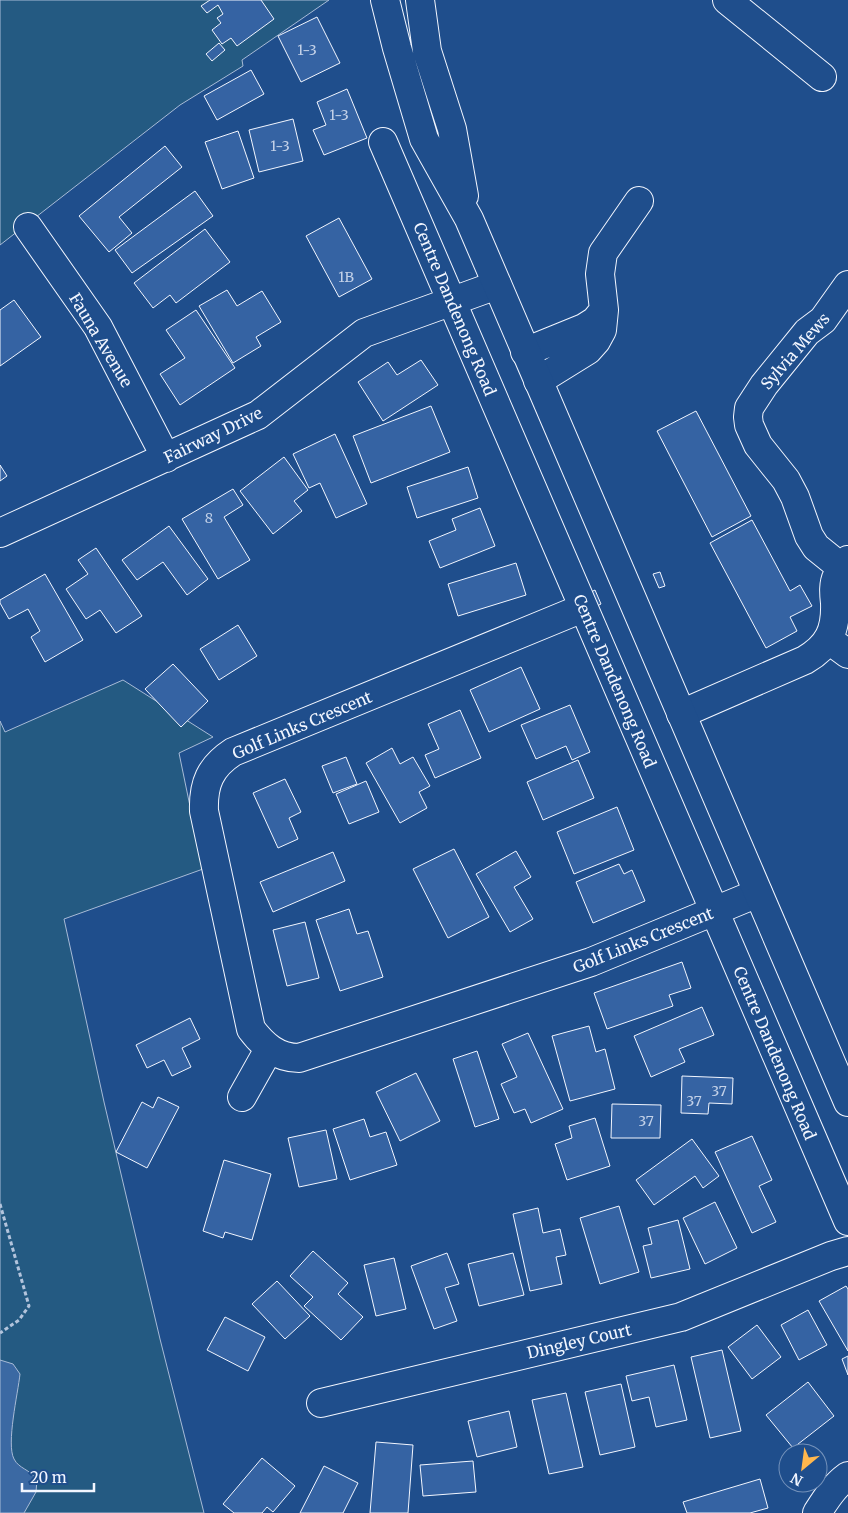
<svg xmlns="http://www.w3.org/2000/svg" width="848" height="1513" font-family="Merriweather,serif">
	<rect width="100%" height="100%" fill="#1f4e8c"/>
	<!-- green -->
	<path fill="#245a82" stroke="#a8bbd7" d="M0,0H329L242,60L243,66L180,105L0,245Z
		M123,680L213,737L179,753L203,869L64,919L104,1102L160,1339L204,1513H0V721L5,732Z"/>
	<!-- water -->
	<path fill="#3b69a3" stroke="#a8bbd7" d="M0,1360L13,1364L20,1374C18,1393 6,1444 14,1459C19,1469 30,1469 37,1480L36,1492L24,1513H0Z"/>
	<!-- building -->
	<path fill="#3563a3" stroke="#f2f6ff" d="M210,0H261L274,19L237,46L231,38L222,44L212,30L221,23L217,18L223,14L218,5L207,13L201,6Z
		M317,17L340,63L301,82L278,36Z
		M219,43L225,50L212,61L206,54Z
		M251,70L264,94L217,120L204,96Z
		M347,89L367,138L324,155L313,130L326,125L317,102Z
		M293,119L303,161L259,172L249,130Z
		M238,131L254,178L222,189L205,142Z
		M165,146L182,167L119,217L132,233L109,252L79,216Z
		M195,191L213,216L132,273L115,250Z
		M339,218L372,279L339,297L306,236Z
		M205,229L230,262L176,303L170,295L153,308L134,283Z
		M227,290L237,306L262,291L281,322L256,337L261,346L233,363L199,306Z
		M14,300L41,337L0,366V310Z
		M196,310L235,368L180,405L160,374L185,358L166,330Z
		M421,360L438,385L383,421L358,382L388,362L397,375Z
		M431,406L450,452L371,483L353,436Z
		M696,411L751,516L712,537L657,431Z
		M335,434L367,504L336,518L320,483L309,488L293,454Z
		M284,457L308,490L294,501L302,511L273,534L240,491Z
		M0,465L7,476L0,481Z
		M468,467L478,498L417,518L407,487Z
		M233,489L243,505L224,517L250,560L218,579L182,519Z
		M480,508L495,546L440,568L429,541L456,530L452,519Z
		M752,520L790,591L800,585L812,606L790,617L797,631L766,648L710,543Z
		M169,526L208,579L187,595L163,562L137,580L122,560Z
		M96,548L142,616L116,633L100,610L86,619L66,589L88,574L78,560Z
		M516,563L526,595L458,616L448,584Z
		M660,572L665,586L659,588L653,574Z
		M45,574L83,640L45,662L31,637L40,631L28,609L9,619L0,603V600Z
		M595,590L601,604L595,607L589,593Z
		M238,625L257,656L219,680L200,649Z
		M173,664L208,701L181,727L145,689Z
		M521,667L540,709L489,732L470,690Z
		M570,705L590,752L572,760L566,746L536,759L521,725Z
		M460,710L481,758L435,778L425,755L439,749L428,724Z
		M392,748L400,764L413,757L430,786L419,792L427,808L400,823L366,763Z
		M346,757L357,784L333,793L322,766Z
		M578,760L594,798L543,820L527,782Z
		M285,779L301,812L289,818L298,839L278,848L253,793Z
		M366,781L379,812L349,824L336,794Z
		M617,807L634,850L574,874L557,832Z
		M454,849L489,917L448,938L413,869Z
		M516,851L531,877L514,887L533,919L510,932L476,874Z
		M333,852L345,881L273,912L260,882Z
		M619,864L624,874L632,870L645,901L593,923L576,882Z
		M349,909L357,934L368,931L383,977L340,991L316,920Z
		M305,922L319,978L287,986L273,930Z
		M682,962L691,988L669,995L673,1006L607,1029L594,993Z
		M702,1007L714,1035L679,1049L685,1062L651,1077L634,1036Z
		M190,1018L200,1039L182,1048L191,1067L172,1076L164,1060L147,1068L136,1045Z
		M589,1026L596,1052L605,1049L615,1089L570,1101L552,1036Z
		M528,1033L563,1109L531,1123L525,1109L514,1113L501,1084L517,1077L502,1044Z
		M477,1051L499,1119L475,1127L453,1059Z
		M416,1073L440,1121L400,1141L376,1092Z
		M682,1076L733,1078L732,1104L709,1103L708,1114L681,1113Z
		M158,1097L179,1107L147,1168L116,1152L142,1102L153,1108Z
		M612,1104L661,1105L660,1138H611Z
		M595,1118L610,1166L567,1180L555,1144L572,1138L569,1126Z
		M364,1119L370,1137L386,1132L397,1165L350,1180L333,1129Z
		M326,1130L337,1179L299,1187L288,1138Z
		M752,1136L772,1180L759,1186L776,1222L752,1233L715,1152Z
		M692,1139L719,1176L703,1188L695,1176L654,1205L636,1180Z
		M224,1160L271,1174L252,1240L225,1232L223,1238L203,1231Z
		M715,1202L737,1248L705,1264L683,1218Z
		M619,1206L639,1272L600,1284L580,1218Z
		M538,1208L543,1233L560,1229L566,1255L556,1257L562,1284L530,1291L513,1214Z
		M678,1220L690,1269L651,1278L643,1246L652,1244L648,1228Z
		M313,1251L348,1283L338,1294L363,1317L341,1340L304,1306L313,1297L290,1276Z
		M447,1253L459,1284L445,1288L457,1321L434,1329L411,1266Z
		M513,1253L524,1295L479,1306L468,1264Z
		M394,1258L406,1309L376,1316L364,1265Z
		M277,1281L310,1316L285,1339L252,1304Z
		M846,1286L848,1289V1351L819,1301Z
		M808,1310L827,1345L799,1360L781,1325Z
		M225,1317L265,1337L248,1371L207,1350Z
		M757,1325L781,1357L752,1379L728,1347Z
		M722,1350L741,1431L710,1438L691,1357Z
		M848,1356V1375L842,1359Z
		M674,1365L687,1420L656,1427L649,1397L632,1401L626,1376Z
		M808,1382L834,1416L793,1448L766,1415Z
		M621,1384L635,1447L600,1455L585,1392Z
		M566,1393L583,1467L549,1474L532,1400Z
		M509,1411L517,1447L477,1457L468,1421Z
		M376,1442L413,1445L408,1513H370Z
		M262,1458L295,1486L273,1512L267,1507L262,1513H234L223,1504Z
		M473,1461L476,1492L423,1496L420,1465Z
		M324,1466L358,1483L343,1513H300Z
		M760,1479L768,1508L750,1513H687L683,1502Z"/>
	<g fill="none" stroke-linecap="round" stroke-linejoin="round">
		<!-- minor casing -->
		<g stroke="#f2f6ff" stroke-width="30">
			<path id="minor" d="M727,0L822,77
				M383,142L848,1221
				M28,227L98,327L166,458
				M525,352L584,328L595,321L604,310
				M538,381L588,350L596,341L602,330L604,310L600,274L603,253L639,201
				M0,533L258,415L364,333L497,285
				M842,568L816,547L809,536L795,497L786,480L758,445L749,425L748,417L749,408L764,385L807,332L823,320L848,285
				M583,608L233,752C210,767 203,784 204,811L251,1029C263,1045 277,1058 299,1058L591,962L758,893
				M829,640L848,654
				M681,714L805,660C829,646 836,630 835,603C834,594 833,584 837,576C840,570 844,565 848,560
				M242,1097L269,1049
				M321,1403L681,1317L831,1256L848,1251
				M817,1513C826,1499 834,1486 848,1476"/>
		</g>
		<!-- major casing -->
		<g stroke="#f2f6ff" stroke-width="30">
			<path id="major" d="M385,0L397,48L424,139L469,219L848,1102
				M420,0L427,51L452,129L464,196"/>
		</g>
		<!-- path -->
		<path stroke="#b3c4dc" stroke-width="3" stroke-dasharray="4 2.5" stroke-linecap="butt" d="M0,1204L29,1306L19,1320L0,1333"/>
		<!-- minor -->
		<use href="#minor" stroke="#1f4e8c" stroke-width="28"/>
		<!-- major -->
		<use href="#major" stroke="#1f4e8c" stroke-width="28"/>
	</g>
	<g text-anchor="middle" dominant-baseline="central" stroke-width="4" stroke-linejoin="round" paint-order="stroke">
		<!-- number labels -->
		<g font-size="14" fill="#c3d1e8">
			<text x="307" y="50">1-3</text>
			<text x="339" y="115">1-3</text>
			<text x="280" y="146">1-3</text>
			<text x="346" y="277">1B</text>
			<text x="209" y="518">8</text>
			<text x="719" y="1091">37</text>
			<text x="694" y="1101">37</text>
			<text x="646" y="1121">37</text>
		</g>
		<!-- street labels -->
		<g font-size="16" fill="#f2f6ff" stroke="#1f4e8c">
			<text transform="translate(455 309) rotate(67)">Centre Dandenong Road</text>
			<text transform="translate(101 340) rotate(59)">Fauna Avenue</text>
			<text transform="translate(795 351) rotate(-49)">Sylvia Mews</text>
			<text transform="translate(213 435) rotate(-26)">Fairway Drive</text>
			<text transform="translate(615 681) rotate(67)">Centre Dandenong Road</text>
			<text transform="translate(302 725) rotate(-23)">Golf Links Crescent</text>
			<text transform="translate(643 940) rotate(-22)">Golf Links Crescent</text>
			<text transform="translate(775 1053) rotate(67)">Centre Dandenong Road</text>
			<text transform="translate(579 1341) rotate(-13)">Dingley Court</text>
		</g>
	</g>
	<!-- north arrow -->
	<g transform="translate(803 1468) rotate(209)"><circle r="24" fill="#1f4e8c" stroke="#7391ba"/>
	<path d="M0-4L9 19L0 12L-9 19Z" fill="#ffb74d"/>
	<text y="-8" font-size="14" font-weight="bold" text-anchor="middle" fill="#f2f6ff">N</text>
	</g>
	<!-- scale -->
	<path d="M22 1483v8h72v-8" fill="none" stroke="#f2f6ff" stroke-width="2.5"/>
	<text x="30" y="1483" font-size="15" fill="#f2f6ff" stroke="#1f4e8c" stroke-width="4" paint-order="stroke">20 m</text>
</svg>
